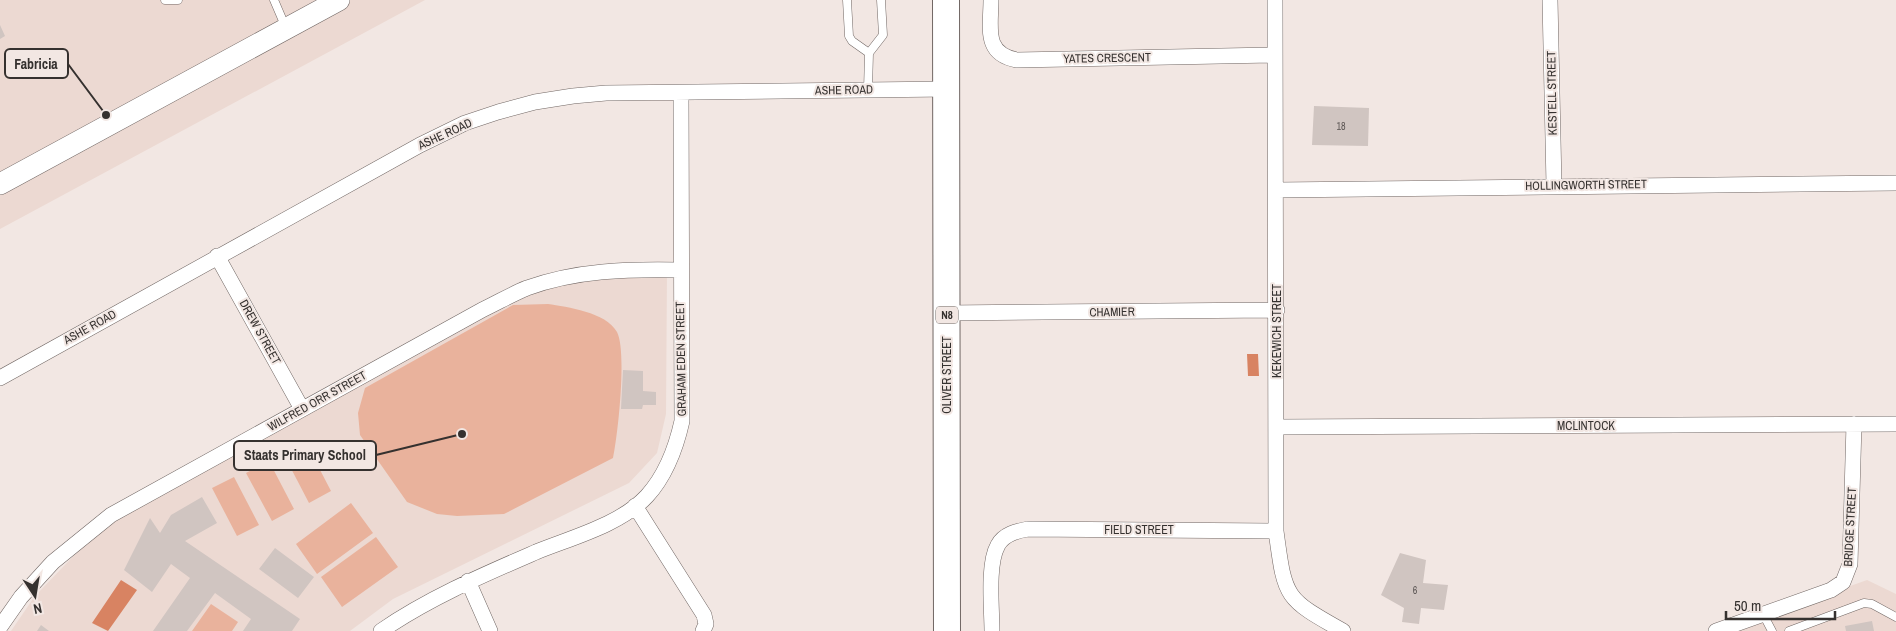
<svg xmlns="http://www.w3.org/2000/svg" width="1896" height="631" font-family="'Archivo Narrow',sans-serif">
	<rect width="100%" height="100%" fill="#f2e7e3"/>
	<!-- built -->
	<path fill="#ecd9d2" d="M0,0H425L0,229Z
		M667,271L666,414L657,453L629,483L393,599L350,631H11L35,596L115,513L522,296L564,281Z
		M1867,580L1896,594V631H1725Z"/>
	<!-- green -->
	<path fill="#e9b29c" d="M548,304C567,307 606,312 617,332C627,351 618,435 613,458L504,514L457,516L437,514L407,502L360,435L358,413L365,388L513,305Z
		M306,443L331,491L309,503L284,455Z
		M269,461L294,509L272,521L246,473Z
		M234,477L259,525L237,536L212,488Z
		M351,503L373,533L317,574L296,544Z
		M376,537L398,567L342,607L321,577Z
		M211,604L238,622L232,631H192Z"/>
	<!-- water -->
	<path fill="#d88362" d="M1247,354H1258L1259,376H1248Z
		M121,580L137,590L108,631L92,623Z"/>
	<!-- building -->
	<path fill="#d0c5c1" d="M0,25L5,36L0,39Z
		M1314,106L1369,108L1368,146L1312,145Z
		M623,370L643,371V391L656,392V405H643L642,409H621Z
		M202,497L217,523L185,541L300,619L292,631H243L251,619L215,593L187,631H153L190,578L171,564L152,592L124,570L150,518L160,533L171,515Z
		M275,548L314,577L298,598L259,569Z
		M1400,553L1426,560L1423,583L1448,585L1444,610L1421,608L1419,624L1402,622L1404,608L1381,595Z
		M1872,621L1874,631H1846L1845,626Z
		M41,625L49,631H37Z"/>
	<g fill="none" stroke-linecap="round" stroke-linejoin="round">
		<!-- lane casing -->
		<g stroke="#716764" stroke-width="9">
			<path id="lane" d="M165,0H178
				M274,0L286,28
				M847,0L849,36L852,41L869,53
				M868,90L869,53L883,35L881,0
				M1763,614L1772,631
				M1789,631L1864,603L1872,604L1896,617"/>
		</g>
		<!-- street casing -->
		<g stroke="#716764" stroke-width="16">
			<path id="street" d="M991,0C991,27 983,54 1017,60L1274,55
				M1275,0L1276,531C1285,598 1284,598 1343,631
				M1550,0L1554,185
				M1277,190L1896,183
				M217,256L302,409
				M947,313L1277,310
				M0,378L420,145L465,123L498,112L535,102L573,96L606,93L947,89
				M1277,427L1896,424
				M635,506L704,615L706,624L703,631
				M468,581L490,631
				M0,627L21,597L53,562L111,515L482,310C497,303 512,294 527,288C577,270 628,269 680,270
				M381,631C429,598 483,575 536,552C573,537 620,525 647,496C666,475 676,448 682,421L681,93
				M992,631C992,609 987,564 998,545C1004,534 1017,531 1028,529L1276,531
				M1716,631L1831,590L1843,582L1850,564L1854,424"/>
		</g>
		<!-- secondary casing -->
		<g stroke="#716764" stroke-width="22">
			<path id="secondary" d="M0,184L339,0"/>
		</g>
		<!-- highway casing -->
		<g stroke="#716764" stroke-width="28">
			<path id="highway" d="M946,0L947,631"/>
		</g>
		<!-- lane -->
		<use href="#lane" stroke="#fff" stroke-width="8"/>
		<!-- street -->
		<use href="#street" stroke="#fff" stroke-width="15"/>
		<!-- secondary -->
		<use href="#secondary" stroke="#fff" stroke-width="21"/>
		<!-- highway -->
		<use href="#highway" stroke="#fff" stroke-width="26"/>
	</g>
	<g text-anchor="middle" dominant-baseline="central" stroke-width="4" stroke-linejoin="round" paint-order="stroke">
		<!-- number labels -->
		<g font-size="10" fill="#5c5654">
			<text x="1341" y="126">18</text>
			<text x="1415" y="590">6</text>
		</g>
		<!-- shield labels -->
		<rect fill="#f2e7e3" stroke="#6e6865" stroke-width="1" x="936" y="306.5" width="22" height="17" rx="4"/>
		<g font-size="11" font-weight="bold" fill="#35312f">
			<text x="947" y="315">N8</text>
		</g>
		<!-- street labels -->
		<g font-size="12" fill="#35312f" stroke="#f2e7e3">
			<text transform="translate(1107 58) rotate(-1)">YATES CRESCENT</text>
			<text transform="translate(844 90) rotate(-1)">ASHE ROAD</text>
			<text transform="translate(1552 93) rotate(-91)">KESTELL STREET</text>
			<text transform="translate(445 134) rotate(-25)">ASHE ROAD</text>
			<text transform="translate(1586 185) rotate(-1)">HOLLINGWORTH STREET</text>
			<text transform="translate(1112 312) rotate(-1)">CHAMIER</text>
			<text transform="translate(90 327) rotate(-29)">ASHE ROAD</text>
			<text transform="translate(1277 331) rotate(-90)">KEKEWICH STREET</text>
			<text transform="translate(260 332) rotate(61)">DREW STREET</text>
			<text transform="translate(681 359) rotate(-91)">GRAHAM EDEN STREET</text>
			<text transform="translate(947 375) rotate(-90)">OLIVER STREET</text>
			<text transform="translate(317 401) rotate(-29)">WILFRED ORR STREET</text>
			<text x="1586" y="426">MCLINTOCK</text>
			<text transform="translate(1850 527) rotate(-87)">BRIDGE STREET</text>
			<text x="1139" y="530">FIELD STREET</text>
		</g>
	</g>
	<!-- callouts -->
	<path fill="none" stroke="#35312f" stroke-width="2" d="M106 115L68 64M462 434L376 455"/>
	<g fill="#35312f" stroke="#f2e7e3" stroke-width="2">
		<circle cx="106" cy="115" r="5"/>
		<circle cx="462" cy="434" r="5"/>
	</g>
	<g fill="#f2e7e3" stroke="#35312f" stroke-width="2">
		<rect x="5" y="49" width="63" height="29" rx="5"/>
		<rect x="234" y="441" width="142" height="29" rx="5"/>
	</g>
	<g font-size="14" text-anchor="middle" font-weight="bold" fill="#35312f">
		<text x="36" y="69">Fabricia</text>
		<text x="305" y="460">Staats Primary School</text>
	</g>
	<!-- north arrow -->
	<g transform="translate(35 596) rotate(168)" stroke="#f2e7e3" stroke-width="4" paint-order="stroke">
	<path d="M0-4L9 19L0 12L-9 19Z" fill="#35312f"/>
	<text y="-8" font-size="14" font-weight="bold" text-anchor="middle" fill="#35312f">N</text>
	</g>
	<!-- scale -->
	<path d="M1726 611v8h109v-8" fill="none" stroke="#35312f" stroke-width="2.5"/>
	<text x="1734" y="611" font-size="15" fill="#35312f" stroke="#f2e7e3" stroke-width="4" paint-order="stroke">50 m</text>
</svg>
